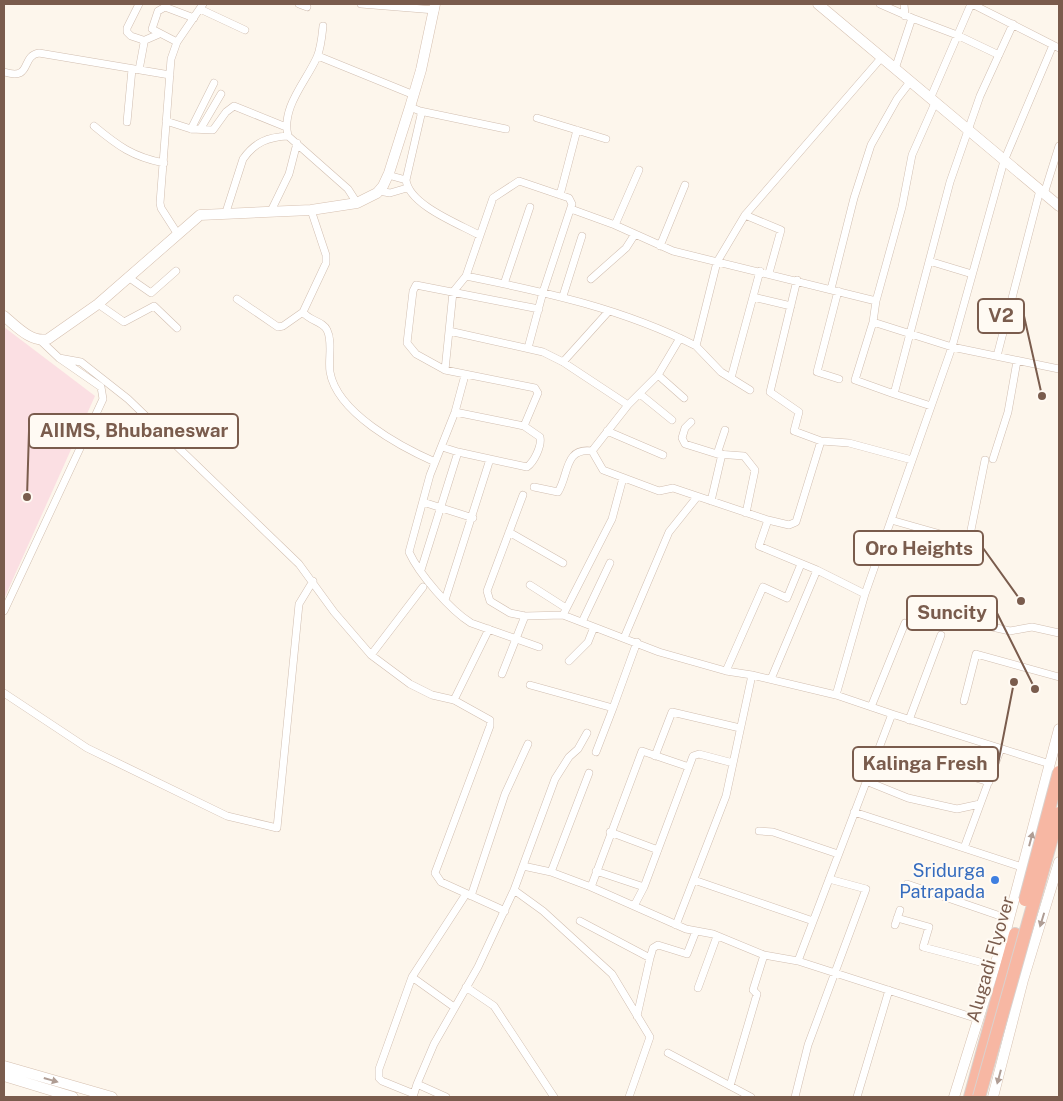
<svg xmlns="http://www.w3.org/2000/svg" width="1063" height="1101" font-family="'Public Sans',sans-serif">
	<rect width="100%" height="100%" fill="#fdf6ec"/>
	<!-- medical -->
	<path fill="#fbdfe3" d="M4,327L95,396L4,599Z"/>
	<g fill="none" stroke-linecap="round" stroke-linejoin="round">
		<!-- street casing -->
		<g stroke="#d1beb0" stroke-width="8">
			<path id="street" d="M139,4L127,28V32L131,36L143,40L144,43L139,70
				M299,4L307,7
				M361,4L435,10
				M880,4L912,18L895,69
				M904,4L905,16
				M972,4L1059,48
				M200,9L245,30
				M912,18L957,35L999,55
				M323,26C322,36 321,48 317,57C306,82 281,107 288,136L348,189L357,203
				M143,41L159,34
				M177,42L152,29L158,11L165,7L194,18
				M318,56L414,95
				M4,72C33,81 20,56 39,53L170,75
				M930,99L971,4
				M410,107L420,111L421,115L406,180C409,205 459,224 479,235
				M420,111L506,129
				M537,118L606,139
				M166,121L191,129L213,130L226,112L234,106L286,127
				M127,122L132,69
				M94,126C118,146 133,157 164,163
				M201,128L221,94
				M191,129L214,83
				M388,175L406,180
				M379,191L390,193L407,188
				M1044,194L1059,146
				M560,195L577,130
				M571,209L615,225L673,251L876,301L873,322L952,347L1004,161L1053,45
				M311,210L326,255V263L303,312C309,321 323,321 327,330C333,342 328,359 330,372C337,413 401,447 435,462
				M271,211L289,174L297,143
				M226,212L243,159C255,142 268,137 288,136
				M745,215L781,230L769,273
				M615,225L639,170
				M177,233L161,208L160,203L171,59L177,42L203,4
				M660,246L685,185
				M929,261L972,274
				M466,276C545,292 624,309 696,346
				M128,277L151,293L176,271
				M591,279L626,248L635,234
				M797,280L770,392L799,412L794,431L821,441L849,443L912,460
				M504,284L530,207
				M831,289L854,198L871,145L897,99L910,82
				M838,291L817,372L839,379
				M563,296L582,236
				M753,297L791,306
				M237,299L278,327L283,326L303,312
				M876,301L902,207L912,155L935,103
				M98,304L124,322L154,306L177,328
				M873,322L855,380L894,394
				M449,331L543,352L563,362L628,405
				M997,356L1040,190
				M59,358L81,362L128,399L299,564L334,612L371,655L410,684L432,695L454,700L490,720V726L435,873L441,882L505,911
				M563,362L608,312
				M445,370L416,354L407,343L413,291L416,285L539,309
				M465,375L455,412L430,475L409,552C419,574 450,610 471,623L539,647
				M658,375L684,398
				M731,378L760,271
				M750,390L721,372L696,346L717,262L745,215L882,57
				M640,394L672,420
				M931,406L894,394L950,182L980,96L1013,24
				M691,422L685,428L682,438L685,444L717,454L744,456L755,470L746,513
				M524,426L538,393L535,388L445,370L453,292L466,276L493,198L519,181L569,198L572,204L543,292L528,348
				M607,431L663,455
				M442,447L458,452L527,467C534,462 542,446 540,437L524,426L455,412
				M592,451L628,405L658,375L680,338
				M717,454L725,430
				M993,459L1008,412L1017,361
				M534,487L558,492C569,475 564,447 592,451L603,470L659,491L673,488L768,520L759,546L817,570
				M523,495L487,591L490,601L510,613L525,616L563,615L659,652L726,671L752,675
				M711,501L722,454
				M423,502L473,518
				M768,520L789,525L796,522L821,441
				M891,520L951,537L969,540L985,460
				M509,532L563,563
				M421,570L458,452
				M530,585L566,608
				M445,600L490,459
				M4,611L103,399L101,387L59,358L41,341
				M563,615L612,519L623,478
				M582,622L610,563
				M983,625L1010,631L1032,627L1059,633
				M624,638L669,532L697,497
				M371,655L423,587
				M569,661L588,642L594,627
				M726,671L763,587L787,598L801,564
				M502,674L525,616
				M771,679L817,570L865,594
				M530,685L613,708L637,642
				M4,693L87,748L227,816L277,828L299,604L313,581
				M836,695L865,594L952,347L1059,369
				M454,700L489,629
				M964,701L976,654L1059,677
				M871,707L905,623
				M892,714L1050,764
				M909,720L941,635
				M879,748L989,782
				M596,752L613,708
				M655,756L672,712L740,728
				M866,781L908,798L957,809L980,804
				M854,812L1025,868
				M759,831L773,832L838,854
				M610,832L658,850
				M964,848L1001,748
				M523,866L551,872L591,887L686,929L713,934L764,955L798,961L978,1019
				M596,871L644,887
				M551,872L589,773
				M694,880L813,921
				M907,884L1009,919
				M591,887L642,751L689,767
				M514,890L543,911L612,974L650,1037L629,1097
				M471,896L505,794L528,744
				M634,906L644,887L693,756L699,754L733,763
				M897,918L929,927L923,947L995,966
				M580,921L650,958L653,948L658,945L687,954L696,931
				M676,925L726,796L752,675L836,695L892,714L798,961
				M895,925L900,910
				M412,977L454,1007
				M466,987L494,1006L554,1097
				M698,988L717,936
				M637,1016L650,958
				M668,1053L751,1097
				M417,1084L434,1044L478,967L514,890L555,779L569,757L578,749L587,733
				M730,1086L757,994L753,990L764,955
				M414,1094L382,1081L379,1078V1069L412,977L466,894
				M413,1097L417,1084L446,1097
				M795,1097L808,1045L866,889L829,879
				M857,1097L889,990"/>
		</g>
		<!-- secondary casing -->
		<g stroke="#d6c0b0" stroke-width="11">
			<path id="secondary" d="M818,4L1059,206
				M4,316C16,326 31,343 48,339L98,304L200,215L311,210L357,203L377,193L383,186L389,173L410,107L421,70L435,4
				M4,1066L112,1097
				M4,1076L73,1097
				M954,1097L1006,930L1059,729
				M993,1097L1023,980L1059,862"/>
		</g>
		<!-- highway casing -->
		<g stroke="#dad1cd" stroke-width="14">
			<path id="highway" d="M970,1097L1015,934"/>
		</g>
		<!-- street -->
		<use href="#street" stroke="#fff" stroke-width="7"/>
		<!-- secondary -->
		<use href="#secondary" stroke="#fff" stroke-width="10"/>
		<!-- highway -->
		<use href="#highway" stroke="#f7b7a3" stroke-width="12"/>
		<!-- highway-bridge casing -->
		<g stroke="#dad1cd" stroke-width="14" stroke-linecap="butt">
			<path id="highway-bridge" d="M1025,900L1059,772
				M979,1097L1059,813"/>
		</g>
		<!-- highway-bridge -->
		<use href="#highway-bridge" stroke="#f7b7a3" stroke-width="12"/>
	</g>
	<!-- one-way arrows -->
	<defs><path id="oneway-solid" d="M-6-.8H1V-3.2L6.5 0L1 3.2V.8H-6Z" transform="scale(1.25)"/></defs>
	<g fill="#af9d94">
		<use href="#oneway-solid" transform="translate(1031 839) rotate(-75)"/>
		<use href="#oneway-solid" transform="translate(1042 920) rotate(107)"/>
		<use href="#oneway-solid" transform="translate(999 1077) rotate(105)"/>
		<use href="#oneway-solid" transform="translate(51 1080) rotate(16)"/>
	</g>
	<!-- markers -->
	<circle fill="#3f7fe0" stroke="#fffaf3" stroke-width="2" cx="995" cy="880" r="5"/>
	<g text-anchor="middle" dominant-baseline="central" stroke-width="4" stroke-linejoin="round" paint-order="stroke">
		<!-- shop labels -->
		<g font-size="18" fill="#366cbe" stroke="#fffaf3" text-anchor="end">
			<text x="985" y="870">Sridurga<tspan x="985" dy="21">Patrapada</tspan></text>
		</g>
		<!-- street labels -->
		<g font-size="18" fill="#7a5c4d" stroke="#fffaf3">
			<text transform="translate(990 959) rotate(-74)">Alugadi Flyover</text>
		</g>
	</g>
	<!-- callouts -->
	<path fill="none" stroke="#7a5c4d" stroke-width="2" d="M1042 396L1024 316M27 497L29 431M1021 601L983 548M1035 689L997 613M1014 682L998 764"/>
	<g fill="#7a5c4d" stroke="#fffaf3" stroke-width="2">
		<circle cx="1042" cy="396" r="5"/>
		<circle cx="27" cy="497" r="5"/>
		<circle cx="1021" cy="601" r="5"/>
		<circle cx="1035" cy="689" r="5"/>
		<circle cx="1014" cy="682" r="5"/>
	</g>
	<g fill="#fffaf3" stroke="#7a5c4d" stroke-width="2">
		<rect x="978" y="299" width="46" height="34" rx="5"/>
		<rect x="29" y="414" width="209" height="34" rx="5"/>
		<rect x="854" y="531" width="129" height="34" rx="5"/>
		<rect x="907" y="596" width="90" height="34" rx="5"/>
		<rect x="853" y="747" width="145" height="34" rx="5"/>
	</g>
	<g font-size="19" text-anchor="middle" font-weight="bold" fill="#7a5c4d">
		<text x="1001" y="322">V2</text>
		<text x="134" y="437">AIIMS, Bhubaneswar</text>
		<text x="919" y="555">Oro Heights</text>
		<text x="952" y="619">Suncity</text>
		<text x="925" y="770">Kalinga Fresh</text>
	</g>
	<!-- border -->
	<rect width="1063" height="1101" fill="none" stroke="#7a5c4d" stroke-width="10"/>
</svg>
